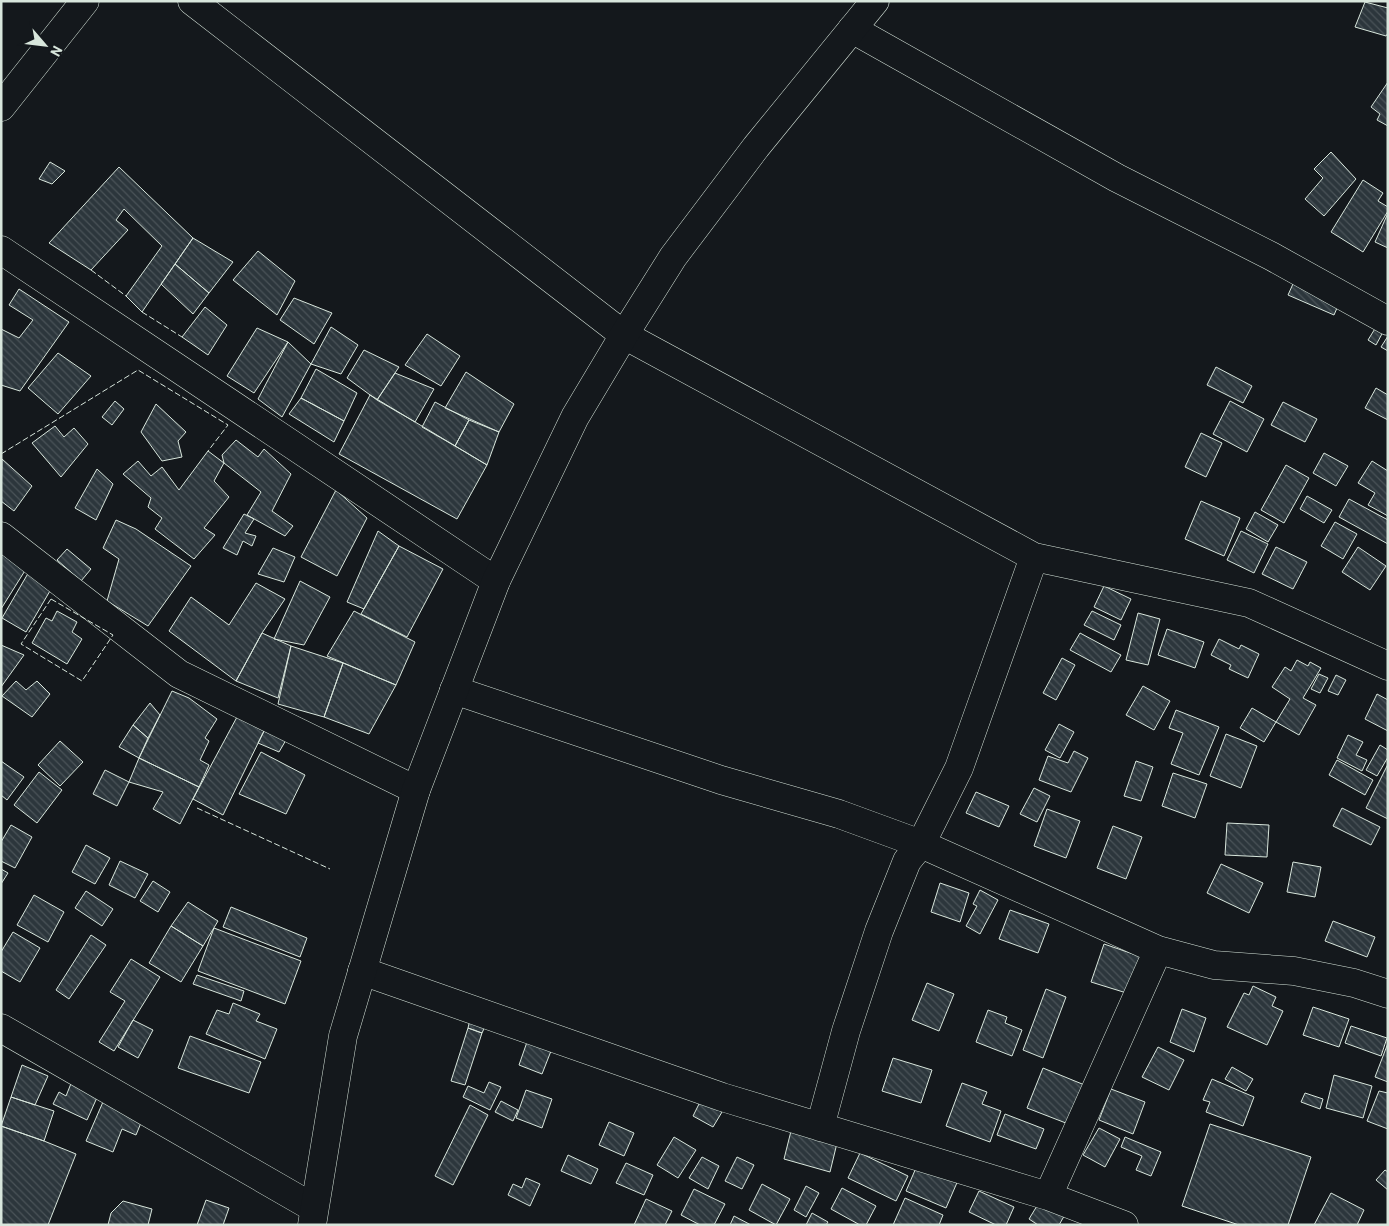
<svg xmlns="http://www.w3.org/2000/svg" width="1389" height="1226" font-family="Barlow,sans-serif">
	<defs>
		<pattern id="building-back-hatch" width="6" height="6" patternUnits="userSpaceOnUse" patternTransform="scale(1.25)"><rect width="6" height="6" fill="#2c363c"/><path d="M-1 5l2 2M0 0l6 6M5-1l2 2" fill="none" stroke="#4a5358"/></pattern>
	</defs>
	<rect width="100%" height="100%" fill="#14181c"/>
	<!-- building -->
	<path fill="url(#building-back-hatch)" stroke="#d8e6dc" d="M1365,2L1388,8V33L1386,36L1355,27Z
		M1388,82V126L1377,120L1380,114L1371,107Z
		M1331,152L1356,179L1324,216L1305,199L1323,178L1314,169Z
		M50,162L65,171L52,184L39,179Z
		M119,167L193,238L142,312L126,296L162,246L124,209L116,220L128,230L91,270L49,243Z
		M1363,180L1383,193L1378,201L1388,207V211L1363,252L1331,232Z
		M1388,213V248L1375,242Z
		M193,238L233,262L209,293L175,264Z
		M258,251L295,281L277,315L233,280Z
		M175,264L209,293L193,314L161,284Z
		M1297,275L1343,294L1334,315L1288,295Z
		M19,289L69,322L20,391L1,385V329L19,338L33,320L9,305Z
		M294,298L332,313L314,344L280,320Z
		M205,307L227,325L208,355L182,337Z
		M331,327L358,345L341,374L311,364Z
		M1376,327L1383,332L1376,345L1368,340Z
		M257,328L288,342L254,393L227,376Z
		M427,334L460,356L441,386L405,365Z
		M1388,336V351L1381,347Z
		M288,342L311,364L282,417L258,399Z
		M364,350L399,367L377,400L347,378Z
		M58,353L91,376L58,414L28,388Z
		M1216,367L1252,386L1243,403L1207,385Z
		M316,369L357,393L344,421L301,398Z
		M466,372L514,404L499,432L445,408Z
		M395,373L434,389L415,422L377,400Z
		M1376,388L1388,395V420L1365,408Z
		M370,395L487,465L457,519L339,454Z
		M301,398L344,421L334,442L289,414Z
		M115,401L124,409L112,425L102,417Z
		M1230,401L1264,419L1247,452L1213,434Z
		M435,402L469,420L455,446L422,427Z
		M1283,402L1317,419L1305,442L1271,425Z
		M156,404L186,432L178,441L182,457L162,461L141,432Z
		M469,420L499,432L487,465L455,446Z
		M55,426L64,437L74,428L88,444L61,477L32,443Z
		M1201,433L1222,443L1206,477L1185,467Z
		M236,440L258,457L264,449L291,474L272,511L293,526L285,536L247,515L261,492L224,463L222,455Z
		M208,451L224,463L214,481L229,497L204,528L215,535L194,559L155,529L162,518L148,507L151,498L123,474L138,461L151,476L162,467L179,490Z
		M1324,453L1348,466L1336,486L1313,473Z
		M2,459L32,486L14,511L1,501Z
		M1372,461L1388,471V516L1368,505L1375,493L1358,483Z
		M1286,465L1309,478L1284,523L1261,510Z
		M97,469L113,484L96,520L75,508Z
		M336,490L367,518L337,576L301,557Z
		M1307,496L1332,510L1324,523L1300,509Z
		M1349,499L1388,520V544L1339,517Z
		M1201,501L1240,518L1224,556L1185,539Z
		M1255,512L1278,525L1268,542L1246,529Z
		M244,514L254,519L245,533L256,536L252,546L243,541L237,555L223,548Z
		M116,520L136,529L191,566L148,626L107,601L119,559L103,548Z
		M1335,522L1357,534L1343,559L1321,546Z
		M378,531L399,546L364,609L347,602Z
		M1241,531L1268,544L1254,573L1227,560Z
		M399,546L443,569L407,637L361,614Z
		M1276,547L1307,562L1293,589L1262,574Z
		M1358,547L1386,566L1370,590L1342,572Z
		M273,548L295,557L284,582L258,574Z
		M67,549L91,569L81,581L57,560Z
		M1,554L26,569L1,609Z
		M30,570L54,584L26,632L2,618Z
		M300,581L330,597L304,645L274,639Z
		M256,583L285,599L262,633L236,681L169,631L191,597L229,625Z
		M1104,586L1131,599L1121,620L1094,607Z
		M57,611L77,622L72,632L82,639L67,664L32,643L46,618L52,621Z
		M354,611L415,642L396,685L327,656Z
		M1092,611L1121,625L1114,640L1084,625Z
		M1138,613L1160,619L1148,665L1126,660Z
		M1167,629L1204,642L1195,668L1158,655Z
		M262,633L291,646L278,698L236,681Z
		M1080,633L1121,655L1111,672L1070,650Z
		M1219,639L1239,649L1241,645L1259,654L1248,678L1229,669L1231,665L1211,655Z
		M1,645L24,655L1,687Z
		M291,646L343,663L324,717L278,704Z
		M1062,658L1075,665L1056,700L1043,693Z
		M1297,660L1308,666L1310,662L1321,668L1303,698L1316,705L1299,735L1276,722L1290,699L1272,687L1285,667L1291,671Z
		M343,663L396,685L369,734L324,717Z
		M1319,674L1328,678L1320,693L1311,689Z
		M1336,675L1346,680L1338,695L1328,691Z
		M16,681L26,690L37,681L50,694L32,717L2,696Z
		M1143,686L1170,701L1154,730L1126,715Z
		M172,691L189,698L217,719L205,738L209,741L200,760L209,765L199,787L139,758Z
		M1377,694L1388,700V731L1365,719Z
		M150,703L160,715L148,738L133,725Z
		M1252,708L1276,722L1264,742L1240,728Z
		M1176,710L1219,727L1199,775L1171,764L1183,733L1169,728Z
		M237,717L264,731L223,815L193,799Z
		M1059,724L1074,732L1060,758L1045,750Z
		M133,725L148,738L139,758L119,747Z
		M264,731L286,740L279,752L258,743Z
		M1226,734L1257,746L1241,788L1210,776Z
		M1348,735L1363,742L1356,755L1367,760L1362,771L1337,758Z
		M60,741L83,762L60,786L38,765Z
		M1380,745L1388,750V757L1377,776L1366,770Z
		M1074,751L1088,758L1071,792L1039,780L1048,756L1068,763Z
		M261,752L305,775L286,814L239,794Z
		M139,758L199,787L180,824L153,809L163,792L129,782Z
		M1337,760L1373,780L1365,795L1329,775Z
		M1,761L24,777L7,800L1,795Z
		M1136,761L1153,767L1141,801L1124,796Z
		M1388,764V819L1366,808Z
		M105,770L129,782L117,806L93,794Z
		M39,772L62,790L37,823L14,805Z
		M1173,773L1207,784L1195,818L1162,806Z
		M1034,788L1050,796L1037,822L1020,814Z
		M976,792L1009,806L999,827L966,813Z
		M1342,808L1380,827L1371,845L1333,826Z
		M1047,809L1080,821L1066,858L1034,846Z
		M1227,823L1269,825L1267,857L1225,855Z
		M11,825L32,837L15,868L1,861V842Z
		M1113,826L1142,837L1126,879L1097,868Z
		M86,845L110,858L95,884L72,872Z
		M120,861L148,874L135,898L109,885Z
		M1293,862L1321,867L1315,897L1287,892Z
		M1221,864L1263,883L1249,913L1207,893Z
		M1,869L8,873L1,884Z
		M153,881L170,892L158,912L140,901Z
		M940,883L969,893L960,922L931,912Z
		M980,890L998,900L980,934L966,926L977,906L973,904Z
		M86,891L113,909L102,926L75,908Z
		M34,895L64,912L48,942L17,925Z
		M188,902L218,921L203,946L171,926Z
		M231,907L307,938L300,957L223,927Z
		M1010,910L1049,924L1038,953L999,939Z
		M1333,921L1375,937L1367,957L1325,941Z
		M171,926L203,946L181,982L149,963Z
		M214,928L301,961L285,1004L198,971Z
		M13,932L40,948L20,982L1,971V952Z
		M91,935L106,945L69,999L56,990Z
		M1104,944L1145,958L1133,995L1091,982Z
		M131,959L160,977L114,1051L99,1042L125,1001L110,992Z
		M197,975L244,991L241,1001L193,984Z
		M927,983L954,994L939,1031L912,1020Z
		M1253,986L1276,997L1272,1006L1283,1011L1267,1045L1227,1027L1244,993L1249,995Z
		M1046,989L1066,997L1043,1058L1023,1050Z
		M233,1003L260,1014L256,1021L277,1029L265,1059L206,1034L217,1010L229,1014Z
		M1313,1007L1349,1019L1339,1047L1303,1035Z
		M1182,1009L1206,1018L1194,1052L1170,1042Z
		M988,1010L1007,1017L1005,1023L1022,1030L1012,1056L976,1042Z
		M471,1015L488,1020L482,1033L468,1028Z
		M133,1020L153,1030L138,1058L118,1047Z
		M1351,1026L1387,1038L1381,1056L1345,1043Z
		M468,1028L482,1033L465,1085L451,1081Z
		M190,1036L261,1062L249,1093L178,1068Z
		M527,1042L551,1051L542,1074L519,1065Z
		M1388,1043V1082L1375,1077Z
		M1158,1047L1184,1060L1169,1090L1142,1077Z
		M893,1058L932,1070L921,1103L882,1091Z
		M22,1065L48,1076L35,1105L11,1097Z
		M1232,1067L1253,1079L1246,1091L1225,1079Z
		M1043,1068L1087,1086L1071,1125L1027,1108Z
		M1334,1075L1372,1086L1363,1118L1326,1108Z
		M1212,1079L1254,1097L1243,1126L1206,1112L1210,1102L1203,1100Z
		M72,1081L99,1093L87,1120L53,1104L59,1092L66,1096Z
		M489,1082L501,1087L490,1110L463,1097L468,1086L484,1093Z
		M962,1083L987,1092L982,1104L1001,1111L990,1142L946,1126Z
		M1111,1089L1145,1102L1133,1134L1099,1120Z
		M526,1090L552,1099L542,1128L516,1118Z
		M1379,1091L1388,1093V1129L1367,1121Z
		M1305,1093L1323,1099L1320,1109L1301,1102Z
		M106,1095L145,1113L136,1135L122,1129L113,1152L86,1141Z
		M11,1097L54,1111L44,1141L1,1126Z
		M701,1100L722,1112L713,1127L693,1116Z
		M501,1101L518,1110L513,1121L495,1112Z
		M470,1105L488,1115L453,1185L435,1176Z
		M1005,1114L1044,1129L1036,1149L997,1135Z
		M609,1122L634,1133L624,1156L599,1145Z
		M1210,1124L1311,1157L1288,1225H1239L1182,1206Z
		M1,1126L44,1141L76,1154L48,1225H1Z
		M1099,1128L1120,1139L1105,1167L1083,1155Z
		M791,1131L837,1143L830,1172L784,1159Z
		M674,1137L696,1150L678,1178L657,1165Z
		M1125,1137L1161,1152L1151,1176L1136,1170L1142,1156L1121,1147Z
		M860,1153L908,1176L896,1201L848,1178Z
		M568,1155L598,1169L591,1184L561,1171Z
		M702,1157L719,1166L708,1189L689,1178Z
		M737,1157L754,1165L742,1189L725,1181Z
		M919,1161L959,1178L946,1208L906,1191Z
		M626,1163L653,1175L644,1195L616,1183Z
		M1385,1170L1388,1172V1190L1376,1180Z
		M526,1178L540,1184L530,1206L508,1195L513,1184L522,1188Z
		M762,1184L790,1199L776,1225L749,1210Z
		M806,1186L819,1193L806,1217L794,1210Z
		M842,1188L876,1206L866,1225H860L831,1209Z
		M694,1189L725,1204L714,1225H700L681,1215Z
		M979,1191L1014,1207L1006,1225H996L969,1212Z
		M1331,1193L1364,1210L1357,1225H1314Z
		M1043,1196L1067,1211L1059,1225H1038L1029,1219Z
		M905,1198L943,1215L939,1225H893Z
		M646,1199L672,1211L665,1225H634Z
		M206,1200L229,1208L223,1225H197Z
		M123,1201L152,1209L148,1225H108L111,1213Z
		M812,1213L828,1222L826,1225H806Z
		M734,1216L751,1225H730Z"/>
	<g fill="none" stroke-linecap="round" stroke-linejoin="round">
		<!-- minor casing -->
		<g stroke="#d8e6dc" stroke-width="29">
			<path id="minor" d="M192,1L624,335L1034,557L1249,603L1269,612L1388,666
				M852,29L1117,178L1271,256L1388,321
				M1,107L85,1
				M1,250L496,581
				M1,536L179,674L416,790
				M454,690L721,780L839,814L921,844L1158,950L1214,965L1294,971L1354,983L1388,994
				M362,971L722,1097L1048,1196L1124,1225
				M1,1028L314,1208
				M820,1127L846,1031L879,931L907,861L921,844L959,768L1034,557
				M1048,1196L1158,950"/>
		</g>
		<!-- major casing -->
		<g stroke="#d8e6dc" stroke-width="29">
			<path id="major" d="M312,1225L343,1036L416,790L496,581L575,417L624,335L673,257L756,147L875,1"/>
		</g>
		<!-- minor -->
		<use href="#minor" stroke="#14181c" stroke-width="28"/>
		<!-- major -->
		<use href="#major" stroke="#14181c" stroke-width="28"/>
		<!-- fence -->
		<path stroke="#d8e6dc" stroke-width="1" stroke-dasharray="6 2.5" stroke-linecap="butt" d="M91,270L126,296
			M142,312L182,337
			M1,454L138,370L228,425L208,451
			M51,599L113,635L82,681L21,644Z
			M197,808L330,869"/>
	</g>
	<!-- border -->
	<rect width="1389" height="1226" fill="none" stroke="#d8e6dc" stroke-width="5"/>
	<!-- north arrow -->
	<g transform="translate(45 45) rotate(118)" stroke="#14181c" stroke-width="4" paint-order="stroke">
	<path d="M0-4L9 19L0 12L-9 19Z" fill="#d8e6dc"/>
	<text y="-8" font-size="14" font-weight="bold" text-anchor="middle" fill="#d8e6dc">N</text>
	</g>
</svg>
